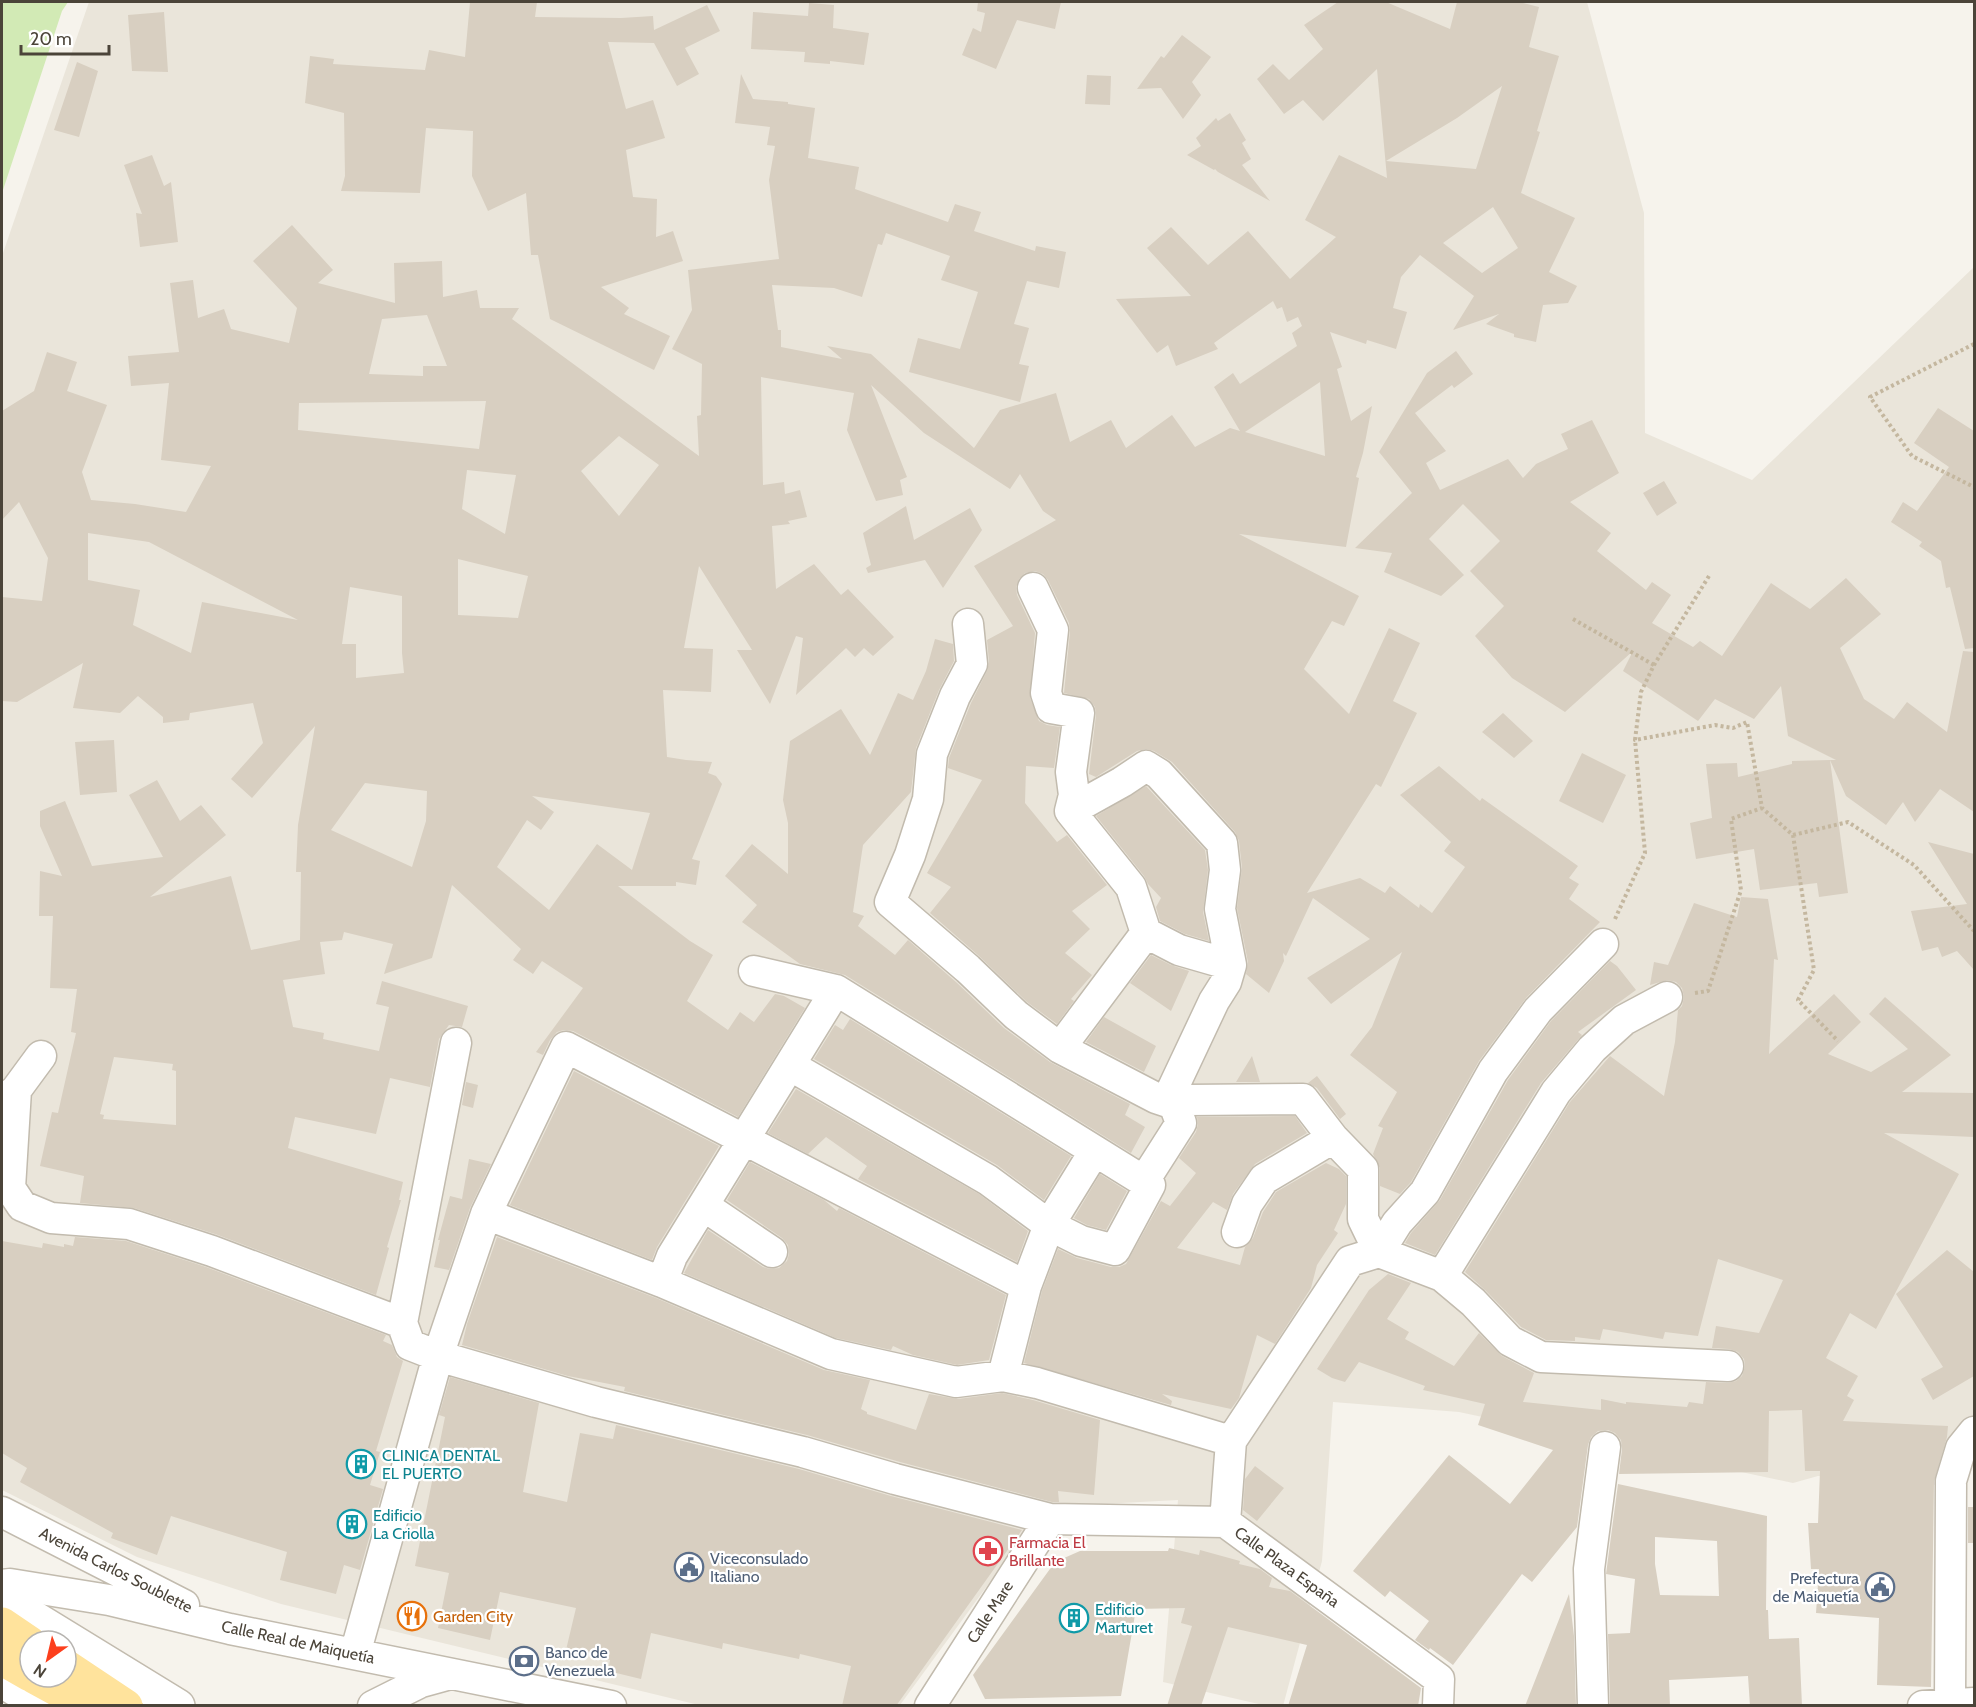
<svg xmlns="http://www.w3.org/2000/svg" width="1976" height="1707" font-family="Cabin,sans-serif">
	<rect width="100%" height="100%" fill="#f6f3ec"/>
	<!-- residential -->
	<path fill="#eae5da" d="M89,2H1587L1644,213L1645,433L1752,480L1974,267V1432L1950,1486L1818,1476L1793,1483L1459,1412L1333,1402L1322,1561L1283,1706L1263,1705L1163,1682L1178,1500L1045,1507L900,1705L703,1706L281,1604L137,1557L2,1490V256Z"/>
	<!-- green -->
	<path fill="#d2eab5" d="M2,2H68L62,11L2,193Z"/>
	<!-- building -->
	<path fill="#d8cfc1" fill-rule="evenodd" d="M470,2H537L535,17L621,18L653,16L654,30L707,5L720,31L685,48L699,74L677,86L654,43L608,42L626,109L653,100L665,138L626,150L633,197L657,199L656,237L673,231L683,261L601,287L629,308L624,314L670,336L654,370L550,319L538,255H531L526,193L488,211L472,176L473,131L426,128L420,193L341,191L345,176L344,113L305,103L310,56L334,59L333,64L425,70L429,50L465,57Z
		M978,2H1061L1055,29L1017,20L996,69L962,55L973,28L981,32L985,13L977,11Z
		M1338,2H1386L1450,29L1457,2H1519L1539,7L1529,47L1559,56L1537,131L1540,132L1521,193L1575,218L1549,272L1577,286L1568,303L1543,305L1536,342L1514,337V334L1486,324L1499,314L1453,330L1474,296L1420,255L1401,277L1393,308L1407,312L1396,349L1367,340L1366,344L1330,332L1342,367L1337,369L1351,421L1372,406L1363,453L1356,477L1359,478L1346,547L1239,534L1359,596L1344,626L1332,621L1304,669L1349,714L1389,628L1420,643L1393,701L1417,713L1381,787L1376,784L1307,893L1360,878L1385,893L1390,886L1419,908L1420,904L1432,913L1465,867L1444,851L1451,842L1400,795L1439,766L1480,801L1482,798L1578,866L1569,878L1579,884L1569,899L1600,922L1526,998L1479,1061L1411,1182L1400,1194L1380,1186V1168L1373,1154L1383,1128L1378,1126L1397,1092L1350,1055L1372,1027L1402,952L1331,1004L1307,978L1370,939L1313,898L1286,956L1283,953L1284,961L1269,993L1246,974L1248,962L1237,908L1242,868L1239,841L1235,832L1172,762L1154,751L1146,749L1137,751L1096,777L1089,774L1096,715L1095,707L1089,699L1064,693L1070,632L1069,623L1048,580L1043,574L1035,571L1025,573L1019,579L1016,587L1017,595L1035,633L1030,698L1039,721L1047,725L1060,727L1054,768L1026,766L1025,803L1057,842L1067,835L1107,885L1072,911L1090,929L1065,953L1092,975L1071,999L1074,1001L1057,1024L1027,1002L979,956L930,913L951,887L927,873L982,780L948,768L949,758L971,703L987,671L989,662L987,640L1013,626L974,566L1056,520L1043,511L1020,474L1010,489L924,433L871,385L907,477L900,480L903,495L876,501L847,430L854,393L761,377L763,485L784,482L785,494L800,490L807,517L788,521L790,524L772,526L776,589L814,564L841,595L848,589L894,637L873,656L864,648L855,657L846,648L796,695L803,638L796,636L770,704L737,650H752L699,566L684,648L713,649L711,692L663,690L667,757L686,760L712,762L708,773L716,776L722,784L692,859L700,861L696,885L676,882V886H618L690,941L713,955L687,1001L728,1030L740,1012L754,1022L775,994L784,996L805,1008L738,1117L573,1031L564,1030L557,1032L550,1040L543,1055L536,1052L583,988L542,961L533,974L513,960L521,949L452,885L432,958L384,974L393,944L344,932L342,940L320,942L325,974L283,980L293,1027L324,1033L323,1039L379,1051L389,1007L376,1004L382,981L468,1006L462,1027L449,1025L439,1039L430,1087L390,1078L376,1134L295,1117L288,1148L403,1182L399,1200H401L387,1247L389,1248L376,1295L218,1235L134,1208L80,1203L84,1176L40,1166L52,1112L58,1113L76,1033L71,1032L77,989L50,988L53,916H39L40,871L62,876L40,826V811L65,801L92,866L163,857L129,795L157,780L180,821L201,805L226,835L150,897L231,876L251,950L300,940L301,872H296L298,825L315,726L252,798L231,779L263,743L253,703L190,713L189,720L163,723V717L138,696L120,713L73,708L83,663L17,702L2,701V597L42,601L48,558L19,502L2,520V411L34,391L47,352L77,362L67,391L107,405L82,472L91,500L135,504L186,512L211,466L161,460L169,383L131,386L128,356L179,352L170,283L193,280L198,318L224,309L231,329L289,343L297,308L253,261L292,225L333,270L318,283L395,303L394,263L442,261L443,297L477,290L480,308H519L512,319L699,456L697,416L701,415L702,364L672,349L692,310L688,270L779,259L769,180L775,146L767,145L770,127L735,123L741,74L753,99L788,102V104L815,108L808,158L859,167L855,189L948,222L955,204L981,212L974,231L1035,251L1036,246L1066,252L1059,288L1027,281L1014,324L1029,328L1019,364L1029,366L1020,402L909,372L918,338L960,349L978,292L941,280L950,256L886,233L882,245L878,244L862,297L834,288L772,285L778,330H781V347L842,359L827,346L871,354L974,448L1000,410L1056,393L1070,442L1111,420L1126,448L1172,415L1195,447L1230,428L1240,431L1214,387L1233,373L1240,384L1297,346L1292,333L1302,326L1298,317L1287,322L1282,307L1277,309L1273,301L1214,343L1218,349L1176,366L1168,345L1157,353L1116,299L1191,296L1147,248L1171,227L1208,265L1248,231L1290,279L1336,237L1305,220L1339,155L1387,178L1377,69L1323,121L1303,100L1284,114L1257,79L1273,64L1289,80L1323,49L1304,25ZM1502,86L1476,169L1386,161L1457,118ZM1493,207L1518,248L1482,273L1443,243ZM427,315L447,366H423V376L369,374L382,319ZM1320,382L1325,456L1245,432ZM486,401L479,449L298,430L299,403ZM619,436L659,465L619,516L581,471ZM467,470L516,475L505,534L462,509ZM88,533L149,542L298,620L202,602L191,653L133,625L140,590L88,580ZM458,559L528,576L518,618L458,615ZM350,587L402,596V653L404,673L356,678V644H342ZM365,783L427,791L426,821L412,867L331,830ZM532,796L650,813L632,870L597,844L549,910L497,867L527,820L541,830L554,812ZM114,1057L173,1064L172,1070L176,1071V1125L103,1119L104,1115L100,1114Z
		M809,3L834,5L833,28L869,33L864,65L830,61V64L804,62L805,52L751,49L753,12L808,16Z
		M164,12L168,72L132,71L128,15Z
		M1182,35L1211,57L1192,82L1201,95L1183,119L1161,88L1137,89L1161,56L1164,58Z
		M77,62L98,71L79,137L54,130Z
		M1087,75L1111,76L1110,105L1085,104Z
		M1230,113L1246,140L1242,143L1251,159L1242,165L1270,201L1218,172L1215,169L1214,170L1187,155L1201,146L1196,138L1216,118L1218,121Z
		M152,155L164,186L171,182L178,242L140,247L136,213L142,214L124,165Z
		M1456,351L1473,374L1454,388L1452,385L1415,413L1446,451L1426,463L1440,490L1508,459L1523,478L1536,464L1568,449L1561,434L1592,420L1619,473L1570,502L1611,533L1597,551L1646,590L1652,582L1671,595L1652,623L1693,647L1700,641L1722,656L1771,583L1810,609L1846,578L1881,614L1840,648L1864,699L1894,719L1907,702L1947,732L1963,651L1974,652V812L1940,789L1915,822L1903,802L1886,825L1846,796L1830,760H1836L1788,736L1781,686L1754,719L1715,699L1698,721L1623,671L1633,651L1565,712L1512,678L1475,636L1504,606L1470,571L1500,541L1463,504L1429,539L1464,575L1441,596L1384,572L1392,553L1355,548L1412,493L1379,452L1427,373Z
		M1938,408L1974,431V648L1965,649L1950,587L1946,588L1941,561L1919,546L1922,542L1891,522L1903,502L1917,511L1949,467L1914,443Z
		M1664,481L1677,503L1657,516L1643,493Z
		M906,506L914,540L970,508L982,530L943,588L925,560L868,573L866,568L871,565L863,533Z
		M935,639L953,644L954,661L939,690L916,748L911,792L863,845L853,912L864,916L858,926L895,955L908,940L956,982L1004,1028L1050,1062L1130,1104L1125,1115L1145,1127L1131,1153L845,975L800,964L742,922L757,905L725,876L752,844L788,874V823L783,800L790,741L841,709L870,755L898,693L913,700L926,671Z
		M1503,713L1533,741L1514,758L1482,732Z
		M114,740L117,792L80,795L75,742Z
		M1582,753L1626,775L1603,823L1559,801Z
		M1830,760L1848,893L1819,897L1817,883L1760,890L1754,849L1696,859L1690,823L1712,818L1706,764L1737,763L1738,777L1792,764V761Z
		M1146,786L1205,850L1208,870L1203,912L1209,941L1185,934L1160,921L1156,907L1161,898L1148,884L1144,876L1096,816Z
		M1928,842L1974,854V970L1957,951L1942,957L1938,947L1922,951L1911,911L1967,904Z
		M1741,897L1768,899L1778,960L1774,959L1769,1054L1834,994L1861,1022L1828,1054L1871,1072L1908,1049L1869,1014L1885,997L1951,1055L1902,1092L1974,1093V1137L1884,1133L1959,1174L1876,1329L1850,1313L1826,1358L1858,1376L1847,1396L1854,1400L1843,1421L1948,1426L1947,1437L1934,1481L1931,1687L1877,1685L1879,1618L1816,1613L1819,1569H1811L1808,1523H1818L1820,1471H1805L1802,1410L1769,1411L1768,1472L1619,1474L1622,1449L1621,1440L1615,1433L1608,1430L1598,1431L1591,1437L1588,1445L1577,1527L1532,1582L1522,1574L1453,1665L1430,1648L1429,1650L1415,1640L1429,1621L1390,1591L1385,1597L1353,1571L1449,1455L1510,1504L1553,1450L1478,1425L1485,1404L1423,1390L1425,1386L1359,1362L1345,1382L1332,1378L1317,1369L1369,1290L1388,1274L1411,1283L1387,1319L1409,1332L1405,1339L1454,1366L1479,1333L1502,1356L1534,1373L1523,1402L1601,1410V1399L1626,1404V1402L1687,1407L1689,1402L1703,1404L1706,1382L1728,1383L1736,1381L1742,1376L1745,1366L1744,1359L1738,1352L1729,1349L1712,1348L1716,1326L1759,1333L1783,1280L1718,1259L1698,1336L1665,1332L1663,1339L1603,1329L1600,1340L1575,1337V1341L1546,1340L1521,1327L1485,1290L1465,1272L1570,1102L1610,1056L1664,1096L1675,1042L1678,1010L1682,1006L1684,997L1682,988L1676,982L1667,980L1650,985L1654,962L1668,965L1694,903L1737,917Z
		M1151,955L1171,965L1189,971L1171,1011L1130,983Z
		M1610,961L1617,966L1636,990L1578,1032L1582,1035L1541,1083L1435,1255L1405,1243L1411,1233L1440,1200L1508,1080L1551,1021Z
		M1104,1017L1156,1046L1144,1072L1086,1042Z
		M850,1019L1071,1156L1044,1200L997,1165L814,1059L835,1025L843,1030Z
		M1252,1056L1260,1082H1236Z
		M574,1071L719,1146L657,1247L652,1260L510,1205Z
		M1317,1076L1346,1114L1340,1119L1317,1088L1308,1083Z
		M466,1082L478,1085L473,1108L462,1105Z
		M796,1089L979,1194L1028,1231L1017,1262L858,1179L867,1166L826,1137L808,1154L768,1133Z
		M1295,1116L1307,1133L1255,1164L1233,1194L1227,1210L1213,1202L1177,1248L1240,1265L1245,1247L1253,1238L1263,1212L1276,1192L1326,1163L1339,1169L1346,1176V1204L1334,1230L1338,1233L1317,1265L1311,1288L1275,1344L1257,1335L1239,1398L1231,1409L1162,1394L1172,1401L1171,1405L1024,1363L1042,1291L1058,1249L1077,1258L1111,1267H1119L1126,1264L1161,1201L1170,1206L1196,1173L1179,1158L1196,1132L1198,1124L1197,1117Z
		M469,1159L491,1164L470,1208L449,1270L434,1267L440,1240H438L450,1196L462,1199Z
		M750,1162L824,1200L837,1211L839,1208L1006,1295L989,1360L957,1365L913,1355L893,1346L891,1350L836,1338L684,1273L708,1230L763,1267L770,1269L779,1268L787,1261L789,1254L788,1245L782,1238L727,1200Z
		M1100,1174L1127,1191L1106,1230L1087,1225L1074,1218Z
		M75,1237L126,1241L206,1267L386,1335L383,1341L392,1345L397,1357L403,1361L376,1451L380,1452L370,1485L383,1489L360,1570L344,1565L336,1594L280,1580L287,1552L171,1516L157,1555L111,1538L113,1533L20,1482L27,1468L2,1453V1241L42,1248L43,1243L64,1247V1244L73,1246Z
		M497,1237L656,1298L824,1370L870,1380L861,1409L867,1412V1414L916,1430L929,1394L958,1399L1002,1393L1033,1400L1100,1420L1094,1495L1058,1491L1059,1502H1052L900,1462L807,1435L624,1391L625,1387L568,1376L462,1345L467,1324Z
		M1947,1250L1974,1272V1376L1933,1400L1921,1379L1943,1367L1896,1294Z
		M450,1377L539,1403L523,1492L567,1502L580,1433L613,1439L616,1425L799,1469L891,1496L1022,1530L896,1706H842L851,1666L800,1654L799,1659L723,1643L722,1649L651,1633L641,1679L608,1671L610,1660L566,1650L576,1608L500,1592L490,1640L438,1628L449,1573L415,1566L445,1417L439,1415Z
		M1255,1466L1284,1488L1257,1521L1243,1510L1245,1479Z
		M1618,1484L1767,1516L1766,1610H1768L1769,1639L1799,1638L1802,1706H1750L1748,1676L1669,1680L1670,1706H1610L1608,1634L1630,1633L1635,1579L1606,1574ZM1655,1537L1717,1541L1719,1596L1660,1595L1655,1564Z
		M1968,1507H1974V1543H1968Z
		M1169,1548L1199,1555L1200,1550L1240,1561L1239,1564L1260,1569L1272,1578L1269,1587L1290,1591L1421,1688L1418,1706H1288L1307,1645L1228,1627L1201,1706H1167L1192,1626L1181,1623L1185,1608L1136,1609L1121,1696L985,1699L973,1675L1055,1562L1080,1551H1168Z
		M1569,1594L1574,1636L1576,1706H1525Z"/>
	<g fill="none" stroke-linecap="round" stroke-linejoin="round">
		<!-- minor casing -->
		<g stroke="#c2bbae" stroke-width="33">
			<path id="minor" d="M1033,588L1053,630L1046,693L1051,708L1079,713L1071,772L1074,795L1070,811L1131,887L1146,933L1179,950L1231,965
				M968,624L972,664L955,696L932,754L928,799L910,855L890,902L968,969L1016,1015L1060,1048L1156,1098L1174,1104L1188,1100L1303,1099L1333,1138L1363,1169V1219L1379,1252L1442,1276L1473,1302L1510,1341L1541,1357L1728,1366
				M1070,811L1122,782L1146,766L1159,774L1222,843L1225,870L1220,909L1231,965L1226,982L1214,1001L1173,1088L1174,1104L1181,1123L1144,1181
				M754,971L836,990L1150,1185L1115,1250L1081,1241L1049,1225L988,1180L791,1066
				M1060,1048L1146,933
				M16,1090L10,1188L22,1206L51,1218L129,1224L212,1251L402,1323L410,1345L438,1356L596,1402L803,1452L895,1479L1050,1519L1225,1522L1439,1679L1438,1706
				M2,1101L16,1090L41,1056
				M704,1206L772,1252
				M486,1214L662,1282L831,1354L956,1382L1003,1376L1037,1383L1231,1441
				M1237,1232L1247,1204L1264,1179L1333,1138
				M1442,1276L1556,1092L1592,1049L1624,1020L1667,997
				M662,1282L672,1256L836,990
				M402,1323L456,1043
				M1003,1376L1026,1286L1049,1225L1094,1152
				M2,1512L184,1605
				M1225,1522L1231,1441L1350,1261L1379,1252L1397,1223L1425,1192L1493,1071L1538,1010L1603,944
				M2,1585L10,1584L109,1600L230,1629L611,1706
				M355,1654L438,1356L486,1214L566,1047L1026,1286
				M1950,1704L1951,1481L1961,1448L1974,1432
				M373,1706L421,1682L450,1674
				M930,1706L1050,1519
				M1593,1706L1589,1569L1605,1447
				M1923,1706L1974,1703"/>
		</g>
		<!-- tertiary casing -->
		<g stroke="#c2bbae" stroke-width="36">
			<path id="tertiary" d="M2,1598L178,1706
				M2,1681L43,1706"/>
		</g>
		<!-- primary casing -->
		<g stroke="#e6c16a" stroke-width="36">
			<path id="primary" d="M2,1624L30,1643
				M2,1659L30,1675
				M66,1666L126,1706
				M34,1677L87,1706"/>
		</g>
		<!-- path -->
		<path stroke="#c4b79f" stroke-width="4" stroke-dasharray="3 3" stroke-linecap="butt" d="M1974,344L1870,397L1912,456L1974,487
			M1709,576L1654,665L1641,692L1635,740L1715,725L1733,728L1747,722L1762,808L1793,835L1814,970L1798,1000L1838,1041
			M1573,619L1654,665
			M1793,835L1848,822L1914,865L1974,931
			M1615,919L1645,853L1635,740
			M1695,993L1708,991L1741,890L1731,819L1762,808"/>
		<!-- minor -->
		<use href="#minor" stroke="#fff" stroke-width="30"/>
		<!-- tertiary -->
		<use href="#tertiary" stroke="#fff" stroke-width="33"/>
		<!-- primary -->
		<use href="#primary" stroke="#ffe39c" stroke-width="33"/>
	</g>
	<!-- icons -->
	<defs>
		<g id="building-ring" transform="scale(1.5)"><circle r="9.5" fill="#fff" stroke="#0f9aa8" stroke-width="1.5"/><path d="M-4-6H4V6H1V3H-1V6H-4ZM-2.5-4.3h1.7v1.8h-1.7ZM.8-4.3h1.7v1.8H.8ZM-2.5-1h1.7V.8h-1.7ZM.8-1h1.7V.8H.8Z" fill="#0f9aa8"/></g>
		<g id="pharmacy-ring" transform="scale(1.5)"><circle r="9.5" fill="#fff" stroke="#e0444e" stroke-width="1.5"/><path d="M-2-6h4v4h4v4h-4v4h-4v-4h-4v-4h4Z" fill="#e0444e"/></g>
		<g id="civic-ring" transform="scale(1.5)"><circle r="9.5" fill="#fff" stroke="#5c6f8a" stroke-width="1.5"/><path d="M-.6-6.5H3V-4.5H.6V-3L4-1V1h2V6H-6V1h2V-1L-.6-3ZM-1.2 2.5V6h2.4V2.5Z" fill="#5c6f8a"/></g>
		<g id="restaurant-ring" transform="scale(1.5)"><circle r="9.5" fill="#fff" stroke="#e8710a" stroke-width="1.5"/><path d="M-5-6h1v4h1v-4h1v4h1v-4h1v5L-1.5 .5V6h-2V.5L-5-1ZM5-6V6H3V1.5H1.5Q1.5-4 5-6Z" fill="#e8710a"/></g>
		<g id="bank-ring" transform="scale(1.5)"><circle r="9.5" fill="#fff" stroke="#5c6f8a" stroke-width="1.5"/><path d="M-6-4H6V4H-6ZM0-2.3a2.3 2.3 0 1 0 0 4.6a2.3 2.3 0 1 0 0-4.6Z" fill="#5c6f8a"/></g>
	</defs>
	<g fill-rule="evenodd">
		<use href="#building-ring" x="361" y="1464"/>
		<use href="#building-ring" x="352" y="1524"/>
		<use href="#pharmacy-ring" x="988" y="1551"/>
		<use href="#civic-ring" x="689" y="1567"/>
		<use href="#civic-ring" x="1880" y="1587"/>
		<use href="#restaurant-ring" x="412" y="1616"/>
		<use href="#building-ring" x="1074" y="1618"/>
		<use href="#bank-ring" x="524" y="1661"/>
	</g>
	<g text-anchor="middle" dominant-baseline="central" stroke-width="4.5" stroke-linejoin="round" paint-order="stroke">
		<!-- culture labels -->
		<g font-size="16" fill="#0d838f" stroke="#fff" text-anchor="start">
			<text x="382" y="1455">CLINICA DENTAL<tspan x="382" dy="18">EL PUERTO</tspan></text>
			<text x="373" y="1515">Edificio<tspan x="373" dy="18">La Criolla</tspan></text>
			<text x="1095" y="1609">Edificio<tspan x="1095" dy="18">Marturet</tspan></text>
		</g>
		<!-- health labels -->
		<g font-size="16" fill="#be3a42" stroke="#fff" text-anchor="start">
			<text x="1009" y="1542">Farmacia El<tspan x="1009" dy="18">Brillante</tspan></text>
		</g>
		<!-- service labels -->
		<g font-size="16" fill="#4e5e75" stroke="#fff" text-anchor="start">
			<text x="710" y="1558">Viceconsulado<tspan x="710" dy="18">Italiano</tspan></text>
			<text x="1859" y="1578" text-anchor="end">Prefectura<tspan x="1859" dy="18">de Maiquetía</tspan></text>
			<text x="545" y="1652">Banco de<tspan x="545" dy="18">Venezuela</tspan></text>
		</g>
		<!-- street labels -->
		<g font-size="16" fill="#4b4439" stroke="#fff">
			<text transform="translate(1287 1567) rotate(36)">Calle Plaza España</text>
			<text transform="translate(116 1570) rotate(27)">Avenida Carlos Soublette</text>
			<text transform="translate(990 1612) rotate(-57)">Calle Mare</text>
			<text transform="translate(298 1642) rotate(12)">Calle Real de Maiquetía</text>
		</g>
		<!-- food labels -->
		<g font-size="16" fill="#c56008" stroke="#fff" text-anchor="start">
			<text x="433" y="1616">Garden City</text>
		</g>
	</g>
	<!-- border -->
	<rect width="1976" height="1707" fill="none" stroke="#4b4439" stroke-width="6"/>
	<!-- north arrow -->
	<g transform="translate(48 1659) rotate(214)"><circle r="28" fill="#ffffff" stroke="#b7b4b0" stroke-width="1.5"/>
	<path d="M0-4.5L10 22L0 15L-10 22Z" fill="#fc3f1d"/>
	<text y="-9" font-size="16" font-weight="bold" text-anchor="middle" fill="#4b4439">N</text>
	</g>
	<!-- scale -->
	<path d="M21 45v9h88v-9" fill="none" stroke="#4b4439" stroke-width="3"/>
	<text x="30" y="45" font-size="18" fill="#4b4439" stroke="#ffffff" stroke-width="4.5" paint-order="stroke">20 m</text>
</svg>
